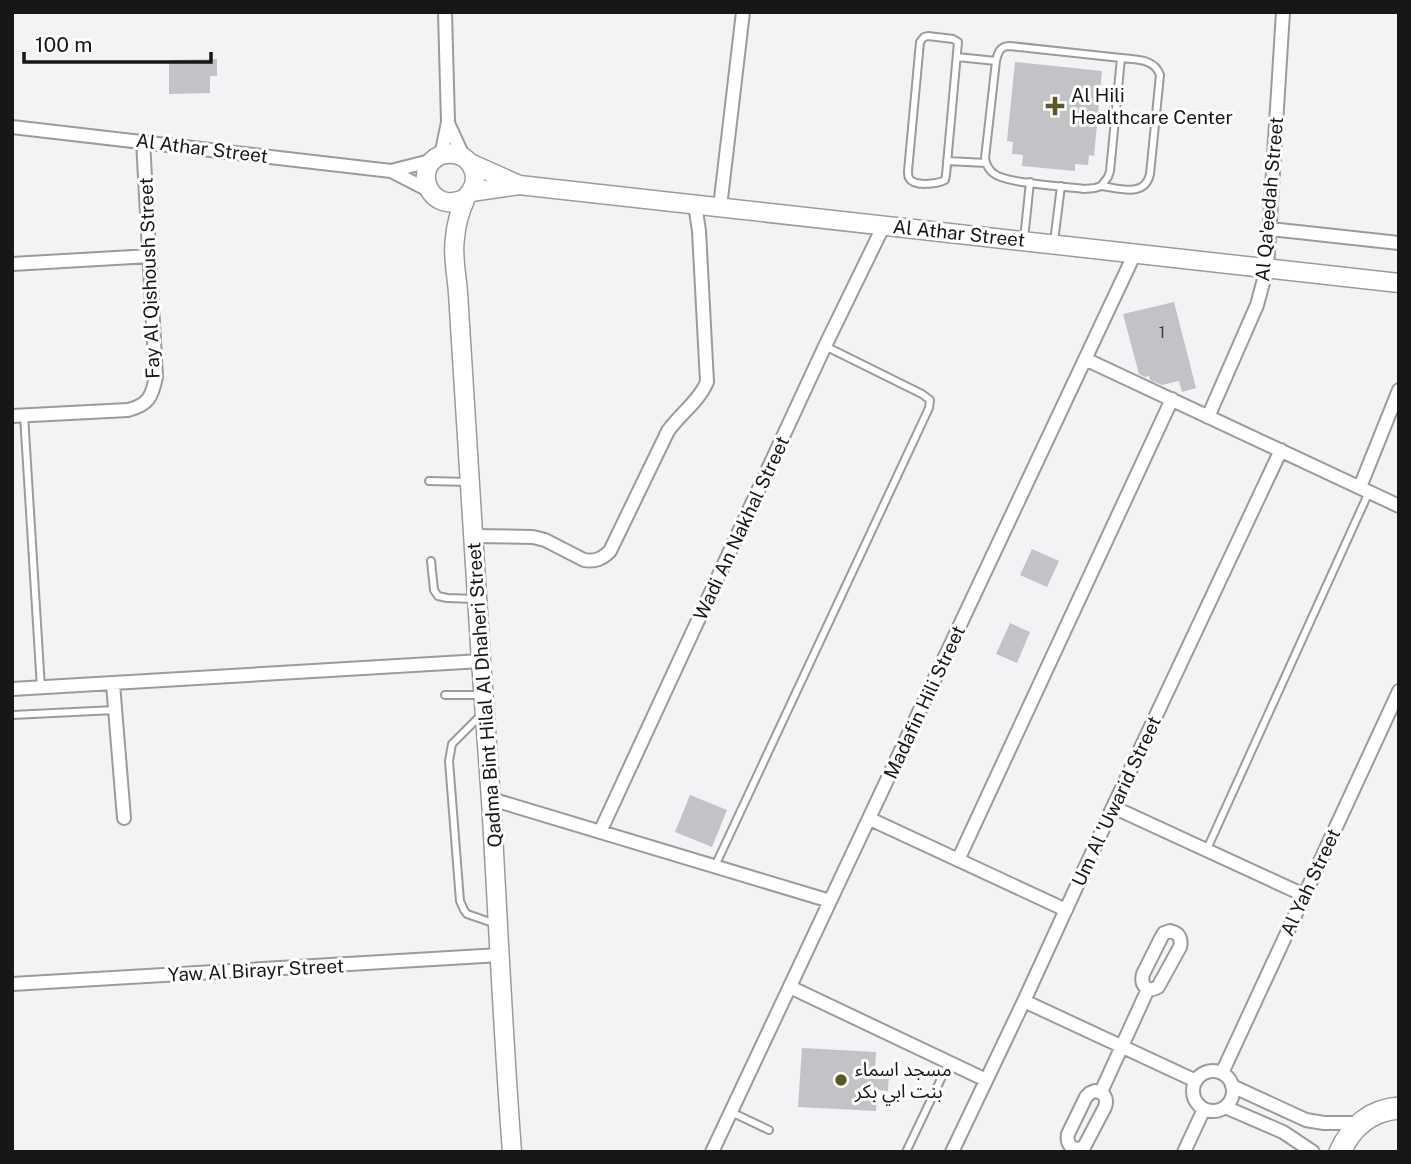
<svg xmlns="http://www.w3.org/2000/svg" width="1411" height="1164" font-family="'Public Sans','Noto Sans Arabic',sans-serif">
	<rect width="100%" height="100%" fill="#f3f3f6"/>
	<!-- building -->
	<path fill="#c2c3c6" d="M217,59V76H210V93L169,94V60Z
		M1015,62L1102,71L1094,156L1089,155L1088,165L1075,164V171L1022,166L1023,155L1012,154L1013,142L1007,141Z
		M1174,302L1196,388L1182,392L1179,381L1162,385L1150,380L1149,376L1145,377L1139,374L1123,314Z
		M1032,549L1059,561L1047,587L1020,575Z
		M1010,623L1030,632L1017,663L996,654Z
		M690,795L727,810L712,847L675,832Z
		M802,1048L876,1052L875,1071L889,1072L888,1091L877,1090L876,1111L798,1107Z"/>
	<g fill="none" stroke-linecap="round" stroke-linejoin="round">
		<!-- lane casing -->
		<g stroke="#9b9b9e" stroke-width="10">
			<path id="lane" d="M928,36L953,39L958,42L946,175L945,180C937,184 914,187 909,178C908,176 908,173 908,171L920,42L924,37Z
				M957,57L996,61
				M947,161L986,163
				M1101,186L1108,177L1110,171L1121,58L1010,46C1000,46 998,52 996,61L985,158C986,164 988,169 993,173C1006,184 1064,186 1084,189L1095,188L1101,186C1119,188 1145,198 1150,174L1160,75C1154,58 1136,60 1121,58
				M1024,239L1030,182
				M1054,242L1061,186
				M24,415L41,688
				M429,481L469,482
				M431,561L434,590L438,596L447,598L476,599
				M445,695H481
				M12,715L115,710
				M481,715L452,744L449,761L460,901L464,910L467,914L496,924
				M1207,849L1369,492
				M715,866L929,408L930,400L922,394L825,346
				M731,1112L769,1130
				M906,1152L949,1062"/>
		</g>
		<!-- street casing -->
		<g stroke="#9b9b9e" stroke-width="16">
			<path id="street" d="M448,123L464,158
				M12,127L391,171L434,160
				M441,156L448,122L445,12
				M391,171L430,191
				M720,207L743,12
				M1270,229L1399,243
				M12,264L150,256
				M1085,359L1399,506
				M12,416L128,410C148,405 152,397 156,377L143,141
				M1208,417L1257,305L1267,268L1283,12
				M1360,487L1399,390
				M474,536L533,537L545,540L584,560C595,562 602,559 610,551L668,431C680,414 699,401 707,382L699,231L695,204
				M113,684L124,818
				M12,689L481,661
				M491,799L830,901
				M1113,807L1304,895
				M870,819L1066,910
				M600,832L825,346L884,225
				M958,860L1172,399
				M1170,931C1179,933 1182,938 1180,947L1158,987C1148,993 1140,986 1143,974L1161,938L1164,933Z
				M12,984L500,955
				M790,987L986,1080
				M1024,1001L1196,1081
				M1193 1091a20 20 0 1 1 40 0a20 20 0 1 1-40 0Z
				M1222,1073L1399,691
				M1232,1086L1306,1120L1324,1123H1359
				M1095,1091C1104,1092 1108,1098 1105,1107L1084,1147C1073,1152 1066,1145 1068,1134L1086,1097L1090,1093Z
				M1101,1092L1148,989
				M1225,1107L1283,1132L1313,1152
				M712,1152L1135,253
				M952,1152L1024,1001L1113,807L1281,450
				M1184,1152L1204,1109"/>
		</g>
		<!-- secondary casing -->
		<g stroke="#9b9b9e" stroke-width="21">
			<path id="secondary" d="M470,163L519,185
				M471,192L519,185L1399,283
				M466,198C431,217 410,168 441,155C448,153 456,153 463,157C474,164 479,179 471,191C468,196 467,194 465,200C460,211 456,226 455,238C452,254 457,277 458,293C466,416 473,539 481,661C484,708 488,754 491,800C498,918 503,1035 512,1152"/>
		</g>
		<!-- highway casing -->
		<g stroke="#9b9b9e" stroke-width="24">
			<path id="highway" d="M1340,1152C1351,1127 1371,1110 1399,1108"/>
		</g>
		<!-- lane -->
		<use href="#lane" stroke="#fff" stroke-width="6"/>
		<!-- street -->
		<use href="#street" stroke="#fff" stroke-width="12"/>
		<!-- secondary -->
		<use href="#secondary" stroke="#fff" stroke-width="18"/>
		<!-- highway -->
		<use href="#highway" stroke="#fff" stroke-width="21"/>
	</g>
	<!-- markers -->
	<g fill="#5b5a26" stroke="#fff" stroke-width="2.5">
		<path d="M1051.5 95.5h7v7h7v7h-7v7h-7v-7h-7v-7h7z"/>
		<circle cx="841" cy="1080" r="7"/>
	</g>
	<g text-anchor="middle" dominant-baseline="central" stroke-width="6" stroke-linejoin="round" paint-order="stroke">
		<!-- number labels -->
		<g font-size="16" fill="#424244">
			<text x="1162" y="332">1</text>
		</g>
		<!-- poi labels -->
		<g font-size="19" fill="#171719" stroke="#fff" text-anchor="start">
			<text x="1071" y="95">Al Hili<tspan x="1071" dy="22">Healthcare Center</tspan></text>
			<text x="855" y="1069">مسجد اسماء<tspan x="855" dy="22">بنت ابي بكر</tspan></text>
		</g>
		<!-- street labels -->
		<g font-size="19" fill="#171719" stroke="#fff">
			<text transform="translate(202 148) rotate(7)">Al Athar Street</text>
			<text transform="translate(1269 199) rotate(-85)">Al Qa'eedah Street</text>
			<text transform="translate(959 233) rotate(6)">Al Athar Street</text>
			<text transform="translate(149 278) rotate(-92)">Fay Al Qishoush Street</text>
			<text transform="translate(741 528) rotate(-65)">Wadi An Nakhal Street</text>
			<text transform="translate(484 695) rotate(-94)">Qadma Bint Hilal Al Dhaheri Street</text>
			<text transform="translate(924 702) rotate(-65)">Madafin Hili Street</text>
			<text transform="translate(1116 801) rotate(-65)">Um Al 'Uwarid Street</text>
			<text transform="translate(1310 882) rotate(-65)">Al Yah Street</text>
			<text transform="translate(256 970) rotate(-3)">Yaw Al Birayr Street</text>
		</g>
	</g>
	<!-- border -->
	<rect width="1411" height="1164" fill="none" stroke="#171719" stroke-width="28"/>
	<!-- scale -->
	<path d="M24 52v10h187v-10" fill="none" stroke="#171719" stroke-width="3.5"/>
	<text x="35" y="52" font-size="21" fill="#171719" stroke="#ffffff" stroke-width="5" paint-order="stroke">100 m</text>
</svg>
